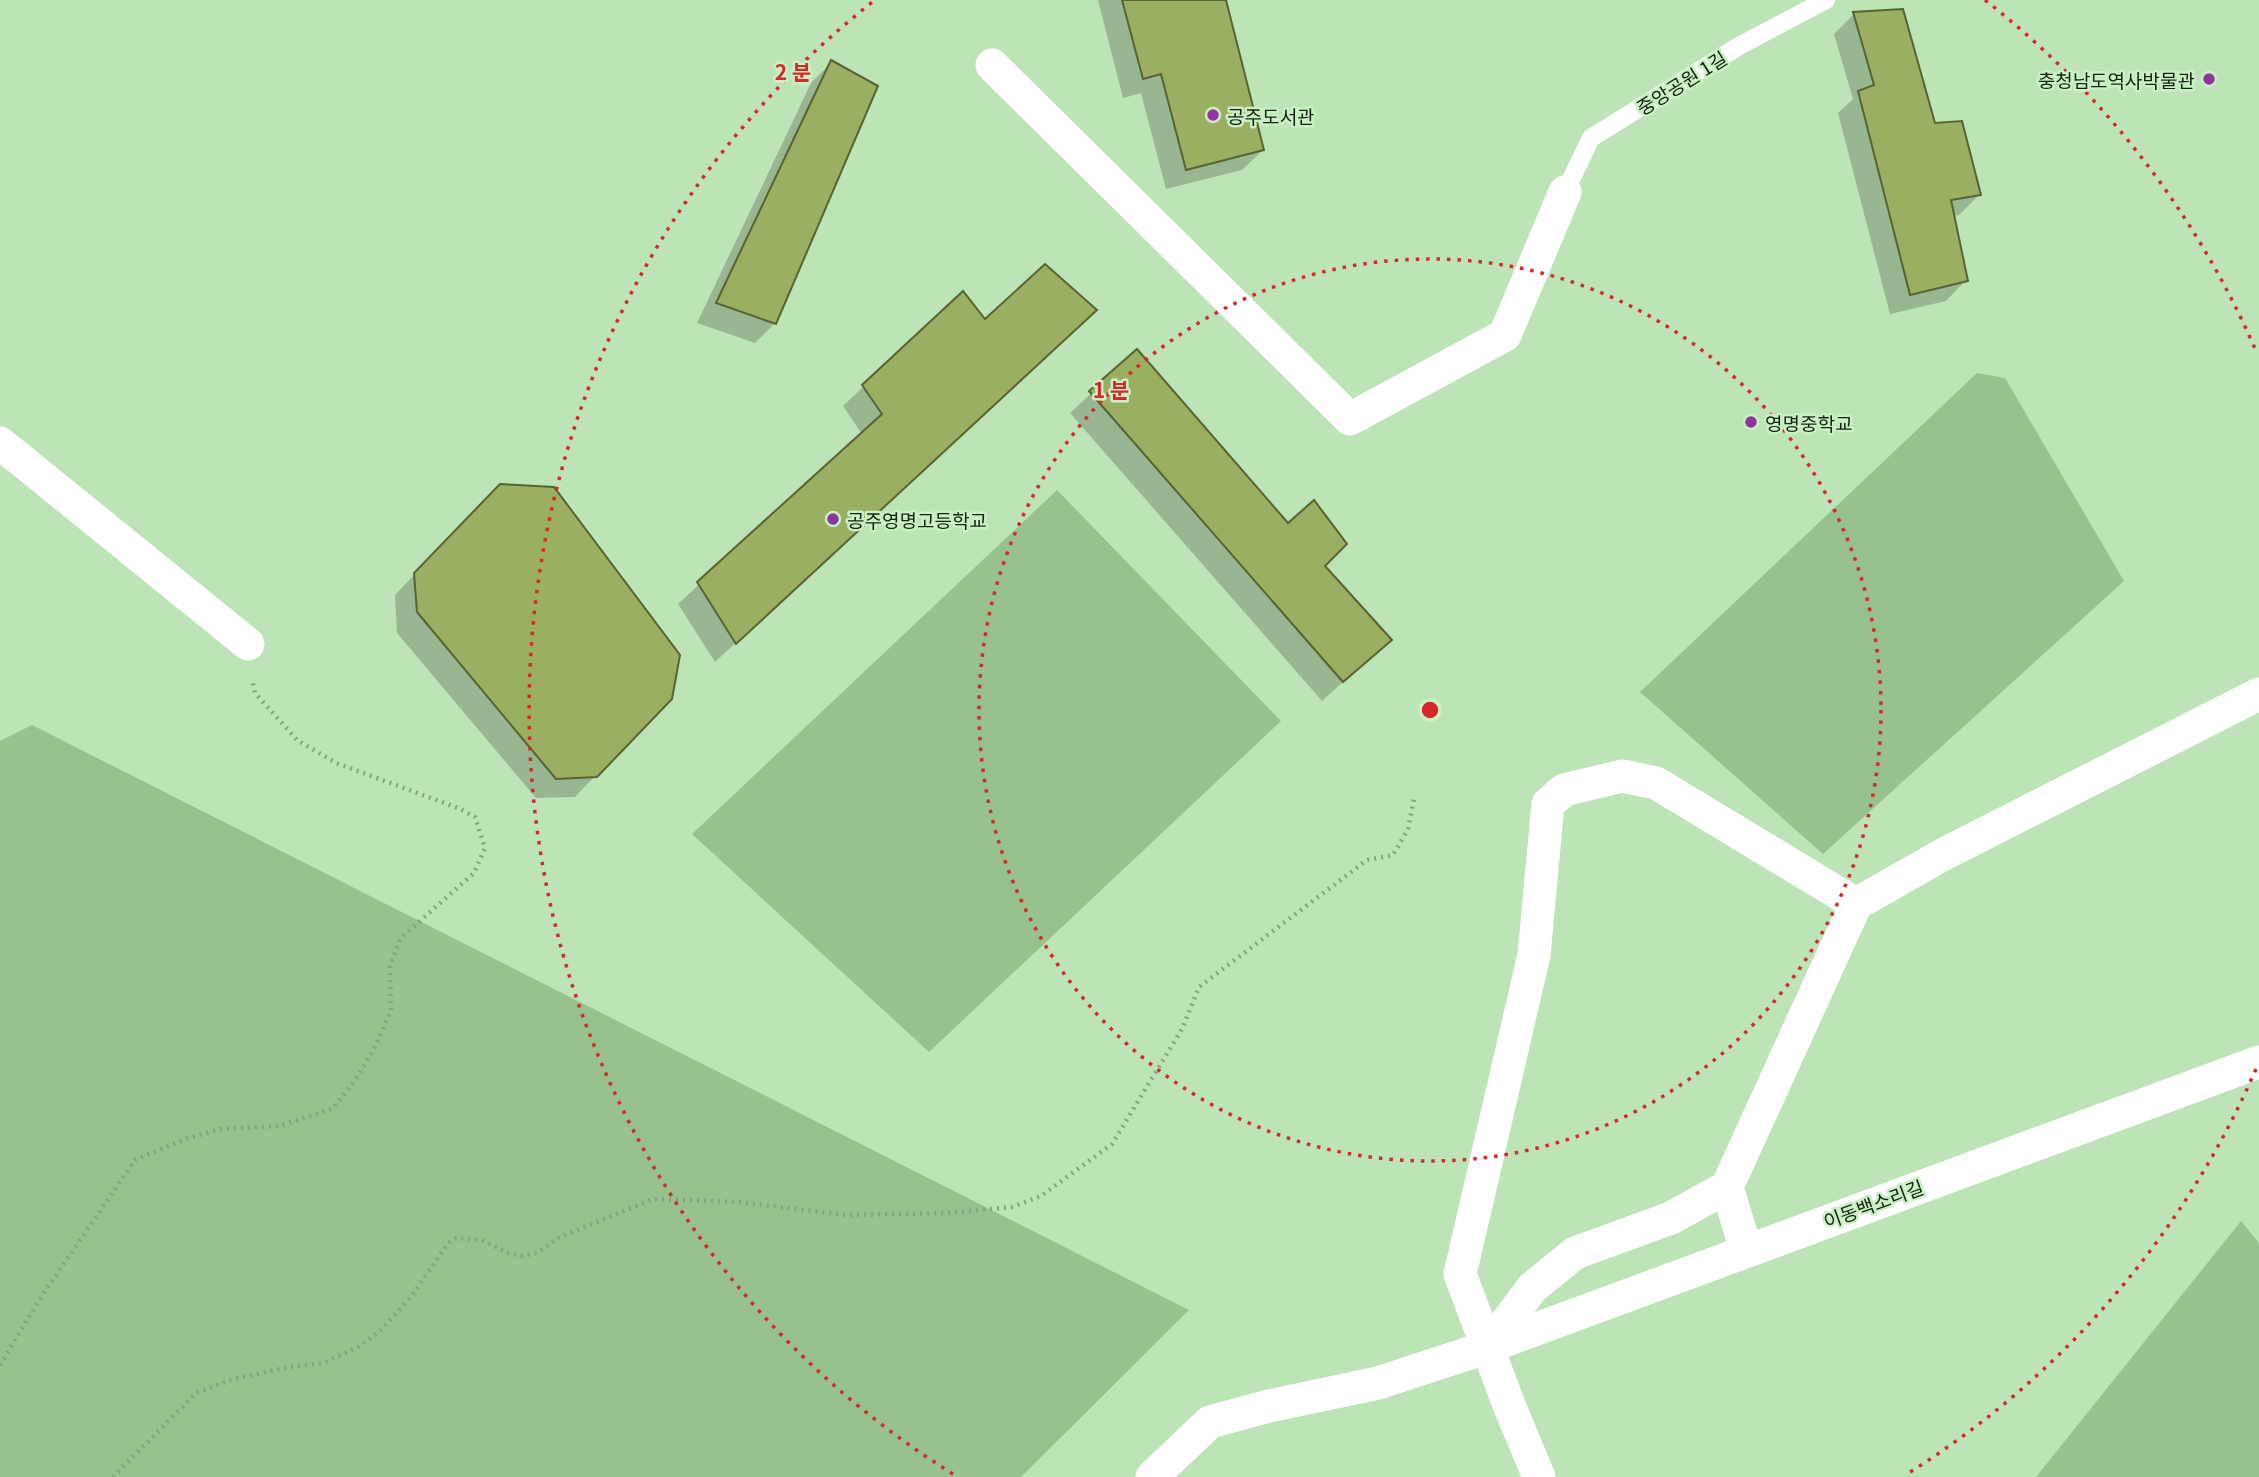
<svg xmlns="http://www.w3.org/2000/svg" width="2259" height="1477" font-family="Georgia,'Noto Sans KR',serif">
	<rect width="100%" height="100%" fill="#bde4b6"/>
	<!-- green -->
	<path fill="#97c28f" d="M1977,373L2005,378L2124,581L1823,854L1640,692Z
		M1057,490L1281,721L929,1052L692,834Z
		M32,725L1189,1310L1021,1477H0V741Z
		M2241,1221L2259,1243V1477H2036Z"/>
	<!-- shadow -->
	<path fill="#0003" d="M1098,0H1224L1263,150L1242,170L1166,189L1141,93L1123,98Z
		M1854,14L1933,125L1979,195L1959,215L1953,216L1966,280L1946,301L1890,314L1838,113L1853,99L1834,34Z
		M831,63L775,323L755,343L697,323L811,83Z
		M985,321L1075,330L715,662L678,604L862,434L843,406L864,386Z
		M1136,352L1389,640L1322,701L1070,413Z
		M480,506L595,776L575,797L536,798L397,633L395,595Z"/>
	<!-- building -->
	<path fill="#9baf63" stroke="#576331" stroke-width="2" d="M1122,0H1226L1264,150L1186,170L1161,74L1143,79Z
		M1903,9L1935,123L1962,121L1981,195L1951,200L1968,281L1910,295L1858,91L1874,85L1853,12Z
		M831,60L878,86L776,324L716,303Z
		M1045,264L1097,310L736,644L697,582L882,414L862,385L963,291L985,319Z
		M1137,349L1288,523L1314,500L1347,544L1325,566L1392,640L1343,682L1089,391Z
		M500,484L554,487L680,655L672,699L597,777L556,779L417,612L414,573Z"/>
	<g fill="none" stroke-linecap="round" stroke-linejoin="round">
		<!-- path -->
		<path stroke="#84a37f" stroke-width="4.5" stroke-dasharray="2 5" stroke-linecap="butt" d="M0,1365L41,1297L135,1160L185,1139L221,1129L279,1126L332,1109L354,1082L375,1047L391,1011L390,965L401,938L474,873L485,848L475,817L458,808L336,763L297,740L255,693L252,679
			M113,1477L196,1393L234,1379L289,1367L323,1363L358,1347L379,1332L411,1297L448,1243L456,1238L482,1240L508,1253L521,1256L537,1253L558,1238L653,1199L738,1202L846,1215L948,1213L1012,1207L1041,1196L1112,1144L1182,1029L1199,987L1367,860L1393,855L1408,829L1414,799"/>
		<!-- lane -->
		<path stroke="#fff" stroke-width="18" d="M1565,192L1591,138L1739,46L1826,0"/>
		<!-- street -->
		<path stroke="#fff" stroke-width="33" d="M992,65L1350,419L1505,335L1565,192
			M0,443L248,644
			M1746,1250L1727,1187L1856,904L1944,854L2259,694
			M1488,1347L1532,1288L1575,1253L1671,1218L1727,1187
			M1152,1477L1210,1422L1269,1406L1378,1383L1488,1347L2259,1062
			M1539,1477L1509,1405L1460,1274L1534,955L1548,804L1564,790L1622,776L1656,783L1856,904"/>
	</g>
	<!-- distance rings -->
	<g fill="none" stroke="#d62828" stroke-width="3.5" stroke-dasharray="3.5 7">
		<circle cx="1430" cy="710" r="451"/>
		<path d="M2256 1069A901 901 0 0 1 1907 1474M953 1474A901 901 0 0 1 875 0M1985 0A901 901 0 0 1 2256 351"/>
	</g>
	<!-- markers -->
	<g fill="#8e349f" stroke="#caf1c3" stroke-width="2.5">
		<circle cx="2209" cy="79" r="7"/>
		<circle cx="1213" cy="115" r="7"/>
		<circle cx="1751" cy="422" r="7"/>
		<circle cx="833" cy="519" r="7"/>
	</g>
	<g text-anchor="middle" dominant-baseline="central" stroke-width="5" stroke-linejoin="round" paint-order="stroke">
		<!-- poi labels -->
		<g font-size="19" fill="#142211" stroke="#caf1c3" text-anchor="start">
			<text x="2195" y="79" text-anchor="end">충청남도역사박물관</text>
			<text x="1227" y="115">공주도서관</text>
			<text x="1765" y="422">영명중학교</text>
			<text x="847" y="519">공주영명고등학교</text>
		</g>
		<!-- street labels -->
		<g font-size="19" fill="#142211" stroke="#caf1c3">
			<text transform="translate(1681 82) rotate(-32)">중앙공원 1길</text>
			<text transform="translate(1873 1203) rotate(-20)">이동백소리길</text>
		</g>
	</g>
	<circle cx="1430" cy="710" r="10" fill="#d62828" stroke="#caf1c3" stroke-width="3.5"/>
	<g font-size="21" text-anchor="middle" font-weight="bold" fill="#d62828" stroke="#caf1c3" stroke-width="5" stroke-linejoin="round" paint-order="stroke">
		<text x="793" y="80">2 분</text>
		<text x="1111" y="398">1 분</text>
	</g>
</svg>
